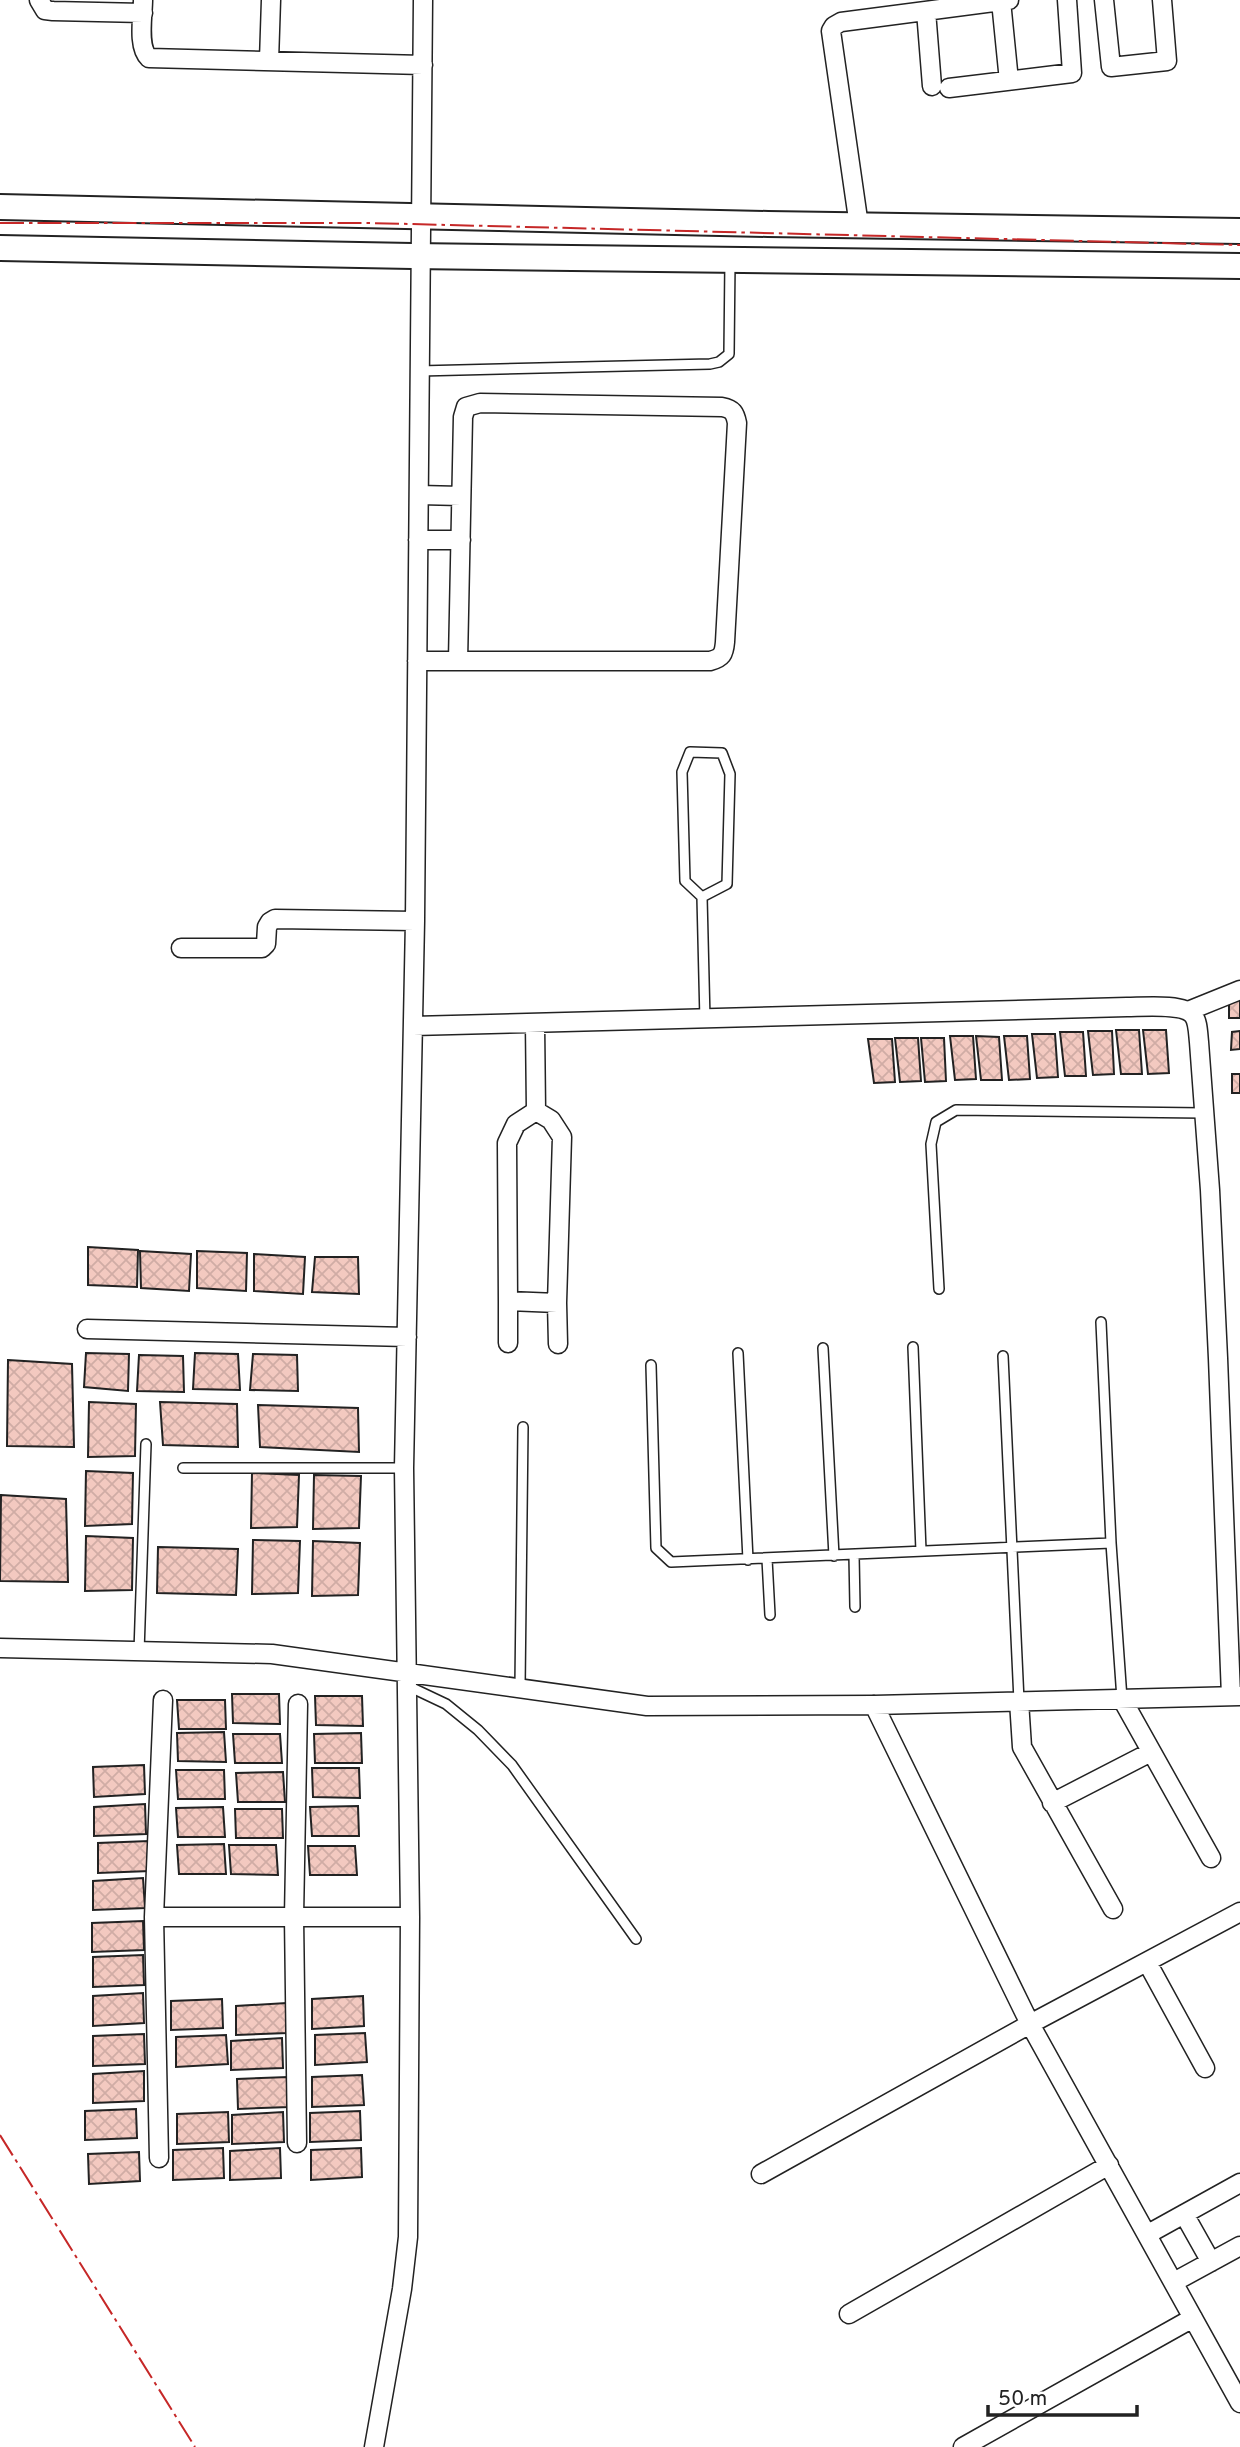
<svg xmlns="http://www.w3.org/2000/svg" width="1240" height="2447" font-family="Overpass,sans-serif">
	<defs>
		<pattern id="building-cross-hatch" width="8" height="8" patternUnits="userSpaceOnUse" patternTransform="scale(1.75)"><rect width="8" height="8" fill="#f3c9c0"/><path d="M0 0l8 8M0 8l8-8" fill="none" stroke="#d0aca5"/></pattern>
	</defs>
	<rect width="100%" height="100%" fill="#fff"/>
	<!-- building -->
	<path fill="url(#building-cross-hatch)" stroke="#222" stroke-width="2" d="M1240,998V1018H1229V999Z
		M1116,1030H1139L1142,1074H1121Z
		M1143,1030H1166L1169,1073L1148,1074Z
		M1088,1031H1112L1114,1074L1093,1075Z
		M1240,1031V1049L1231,1050L1232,1032Z
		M1060,1032H1083L1086,1076H1065Z
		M1032,1034H1055L1058,1077L1037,1078Z
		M950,1036H973L976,1079L955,1080Z
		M976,1036L999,1037L1002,1080H981Z
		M1004,1036H1027L1030,1079L1009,1080Z
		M895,1038H918L921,1081L900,1082Z
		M921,1038H944L946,1081L925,1082Z
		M868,1039H892L895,1082L874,1083Z
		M1232,1074H1240V1093H1232Z
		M88,1247L138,1250L137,1287L88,1285Z
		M140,1251L191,1254L189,1291L141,1288Z
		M197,1251L247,1253L246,1291L197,1288Z
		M254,1254L305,1257L303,1294L254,1291Z
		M315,1257H358L359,1294L312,1292Z
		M86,1353L129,1354L128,1391L84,1387Z
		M195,1353L238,1354L240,1390L193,1389Z
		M253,1354L297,1355L298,1391L250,1390Z
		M139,1355L183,1356L184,1392L137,1391Z
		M8,1360L72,1364L74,1447L7,1446Z
		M89,1402L136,1404L135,1456L88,1457Z
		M160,1402L237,1404L238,1447L163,1445Z
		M258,1405L358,1408L359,1452L260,1447Z
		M86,1471L133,1473L132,1524L85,1526Z
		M252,1473L299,1475L297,1527L251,1528Z
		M314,1475L361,1476L359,1528L313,1529Z
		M1,1495L66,1499L68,1582L0,1581Z
		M86,1536L133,1538L132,1590L85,1591Z
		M253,1540L300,1541L298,1593L252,1594Z
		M313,1541L360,1543L358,1595L312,1596Z
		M158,1547L238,1549L236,1595L157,1593Z
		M232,1694H279L280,1724L233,1723Z
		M315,1696H362L363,1726L316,1725Z
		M177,1700H225L226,1729H179Z
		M224,1732L226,1762L178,1761L177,1733Z
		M361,1733L362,1763H315L314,1734Z
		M233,1734H280L282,1763H235Z
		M144,1765L145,1794L94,1797L93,1767Z
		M312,1768H359L360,1798L313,1797Z
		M176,1770H224L225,1799H178Z
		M283,1772L285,1802H238L236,1773Z
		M145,1804L146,1834L94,1836V1807Z
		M358,1806L359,1836H312L310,1807Z
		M223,1807L225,1837H178L176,1808Z
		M235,1809H282L283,1838H236Z
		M149,1841L150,1871L98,1873V1843Z
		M224,1844L226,1874H179L177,1845Z
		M229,1845H276L278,1875L231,1874Z
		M308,1846H355L357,1875H310Z
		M143,1878L145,1908L93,1910V1881Z
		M143,1921L144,1950L92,1952V1923Z
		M143,1955L144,1985L93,1987V1957Z
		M143,1993L144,2023L93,2026V1996Z
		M363,1996L364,2026L312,2029V1999Z
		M222,1999L223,2028L171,2030V2001Z
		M286,2003L287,2033L236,2035V2006Z
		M365,2033L367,2062L315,2065V2035Z
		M144,2034L145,2064L93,2066V2036Z
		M226,2035L228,2064L176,2067V2037Z
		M282,2038L283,2068L231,2070V2041Z
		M144,2071V2101L93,2103V2074Z
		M362,2075L364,2105L312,2107V2077Z
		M288,2077L289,2107L238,2109L237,2079Z
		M136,2109L137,2138L85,2140V2111Z
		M360,2111L361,2140L310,2142V2113Z
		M228,2112L229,2142L177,2144V2114Z
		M283,2112L284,2142L232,2144V2115Z
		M223,2148L224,2178L173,2180V2150Z
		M280,2148L281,2178L230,2180V2151Z
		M361,2148L362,2177L311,2180V2150Z
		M139,2152L140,2181L89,2184L88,2154Z"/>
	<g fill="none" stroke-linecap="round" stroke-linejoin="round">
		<!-- lane casing -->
		<g stroke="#222" stroke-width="12">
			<path id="lane" d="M419,371L710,364L719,362L729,354L730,261
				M702,897L685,881L682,772L690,752L722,753L730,774L727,884L702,897L705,1020
				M939,1289L931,1144L936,1122L956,1110L1203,1113
				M1101,1322L1111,1543L1122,1699
				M913,1347L921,1551
				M823,1348L834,1556
				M738,1353L748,1560
				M1003,1356L1019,1701
				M651,1365L656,1548L671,1562L1111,1543
				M183,1468H404
				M854,1555L855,1607
				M767,1559L770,1615
				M139,1652L146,1444
				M408,1686L446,1704L478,1730L512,1765L636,1939
				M520,1687L523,1427"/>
		</g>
		<!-- street casing -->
		<g stroke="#222" stroke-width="21">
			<path id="street" d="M39,0L45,10L53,11L143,13
				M143,0C143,16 137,47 149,58L423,65
				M1104,0L1111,67L1167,61L1162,0
				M1001,1L1009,81
				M926,11L932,86
				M269,61L271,0
				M949,88L1072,73L1067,0
				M859,226L831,31L834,26L841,22L1009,0
				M419,495L461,496
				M418,540H461
				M417,661H710C722,658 724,654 725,642L737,423C735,413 733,409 722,407L480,403L466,407L463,417L458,661
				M181,948H262L266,944L267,927L270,922L275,919L415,921
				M1188,1011L1240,990
				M535,1024L536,1111L516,1124L507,1143L508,1301L557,1303L562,1137L551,1120L536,1111
				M413,1026L1127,1007C1142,1007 1183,1003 1193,1015C1198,1021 1198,1033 1199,1042L1210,1190L1218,1358L1231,1696
				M557,1303L558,1344
				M87,1329L407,1337
				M508,1343V1301
				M0,1648L272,1654L647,1706L874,1705L1240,1696
				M1122,1699L1211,1858
				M1019,1701L1022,1747L1113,1909
				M874,1705L1030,2024L1240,2403
				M1052,1803L1151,1752
				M154,1917H410
				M1147,1962L1205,2068
				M297,2143L294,1917L298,1704
				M159,2158L154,1917L163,1700
				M761,2174L1030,2024L1240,1912
				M1184,2214L1211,2262
				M1148,2234L1240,2183
				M1174,2282L1240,2246
				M849,2314L1109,2165
				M374,2447L402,2289L408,2237L410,1917L404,1468L415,921L423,0
				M963,2447L1193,2318"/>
		</g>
		<!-- secondary casing -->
		<g stroke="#222" stroke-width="28">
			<path id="secondary" d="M0,207L768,224L1240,231
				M0,248L412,256L1240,266"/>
		</g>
		<!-- lane -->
		<use href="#lane" stroke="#fff" stroke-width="9"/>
		<!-- street -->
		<use href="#street" stroke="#fff" stroke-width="18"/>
		<!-- secondary -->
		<use href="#secondary" stroke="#fff" stroke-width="24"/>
		<!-- power -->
		<path stroke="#c62828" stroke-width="2" stroke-dasharray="24 5 3.5 5" stroke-linecap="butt" d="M0,223H370L1240,245
			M0,2135L195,2447"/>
	</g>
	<!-- scale -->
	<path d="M988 2405v10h149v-10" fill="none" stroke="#222222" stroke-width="3.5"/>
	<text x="998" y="2405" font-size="21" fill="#222222" stroke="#ffffff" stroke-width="5" paint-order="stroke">50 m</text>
</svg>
